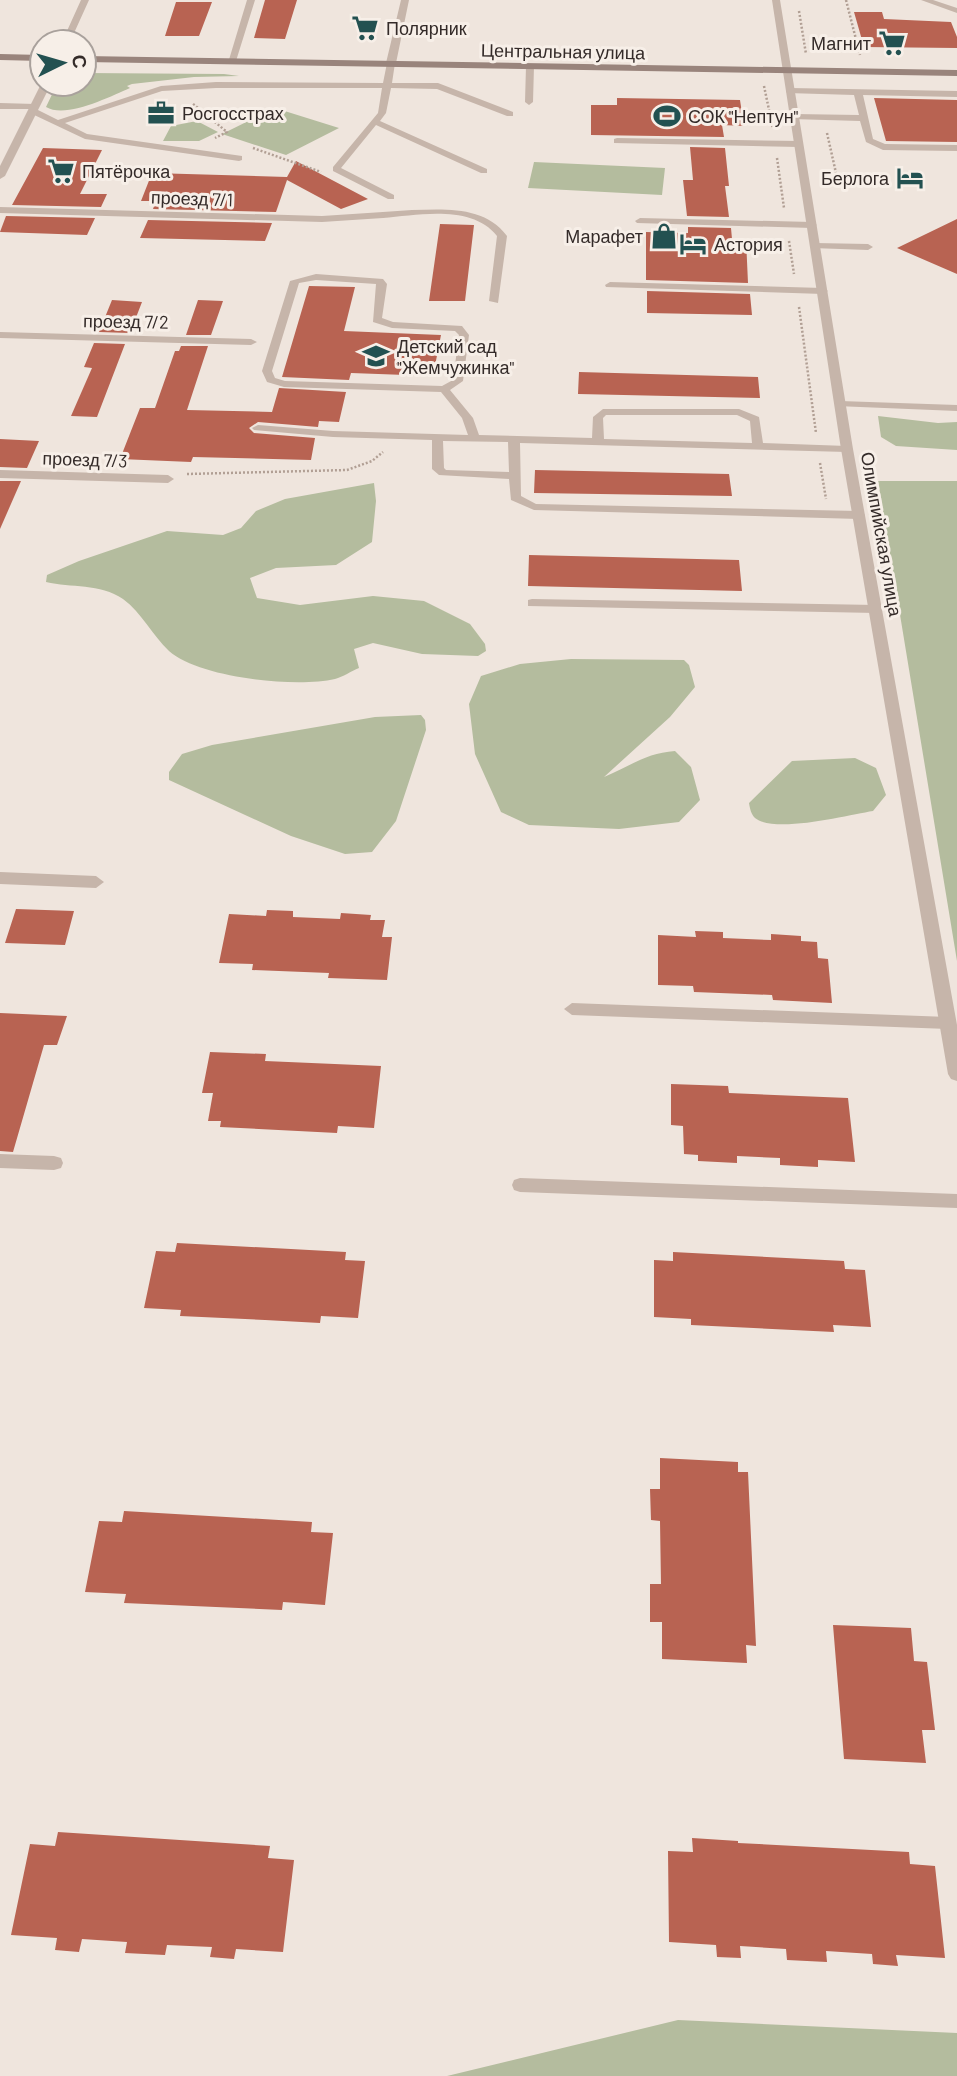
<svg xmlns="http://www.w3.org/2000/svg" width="957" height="2076" viewBox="0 0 957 2076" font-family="Barlow,sans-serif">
	<rect width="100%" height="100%" fill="#efe5dd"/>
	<path fill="#b4bc9e" d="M84 73 224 74 239 76 194 77 132 84 127 86 130 88C109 97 66 119 46 107L57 84H84Z
		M275 108 339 128 286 155 222 134Z
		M197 121 218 132 199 141H163L171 126Z
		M534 162 665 168 662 195 528 188Z
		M878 416 938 423 957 422V450L896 446 881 437Z
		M878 481H957V961Z
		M374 483 376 501 372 542 336 565 276 568 250 578 257 598 300 605 373 596 424 601 470 624 485 644 486 651 478 656 422 654 373 643 354 649 359 668C351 671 343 677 335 679 295 688 200 678 169 651 152 635 142 613 123 599 100 583 71 588 46 582L47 575 79 561 167 531 223 535 241 528 256 511 285 499Z
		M571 659 684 660 689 665 695 687 670 717 604 777C629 767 645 753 675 751L691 767 700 800 679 822 619 829 529 825 501 812 475 754 469 704 481 676 520 664Z
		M421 715 425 720 426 730 396 821 372 852 345 854 291 836 169 780V772L182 754 212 745 375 717Z
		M855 758 876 768 886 795 873 811C848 815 775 834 755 818 751 814 750 809 749 803L792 761Z
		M678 2020 957 2033V2076H447Z"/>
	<path fill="#b86352" d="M265 0H297L285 39 254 38Z
		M176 2H212L199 36H165Z
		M854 12H882L884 19 951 22 957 37V48L864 47Z
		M617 98 740 100 744 126 722 125 724 137 591 135V105H617Z
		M874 98 957 100V142L886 141Z
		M690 147 725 148 729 186H725L729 217 687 216 683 180H693Z
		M43 148 102 150 80 194H107L101 207 12 205Z
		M296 161 368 199 341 209 287 180 276 212 153 209 156 201H141L152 173 287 177Z
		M6 216 95 218 87 235 0 232Z
		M957 219V274L897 248 926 234Z
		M148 220 272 223 265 241 140 238Z
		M440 224 474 225 465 301H429Z
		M688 227 731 228 732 239H746L748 283 646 280V232L688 233Z
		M309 286 355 287 344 331 441 335 433 376 351 373 349 380 282 377Z
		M647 291 750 294 752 315 647 313Z
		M112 300 142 302 130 333 99 332Z
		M198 300 223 301 211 335H186Z
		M94 343 125 344 97 417 71 416 92 368 84 367Z
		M181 346H208L187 410 272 412 279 388 346 392 339 422 319 421 318 427 258 422 249 428 254 433 315 438 311 460 193 457 191 462 120 459 140 408H155L175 351H179Z
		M579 372 758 377 760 398 578 394Z
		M0 439 39 441 27 468 0 467Z
		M535 470 729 474 732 496 534 493Z
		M0 481H21L0 529Z
		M529 555 739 560 742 591 528 586Z
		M16 909 74 911 65 945 5 943Z
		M267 910 293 911V917L340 919 341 913 371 915 370 920H385L382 937H392L387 980 328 978 329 973 252 970 253 964 219 963 229 914 266 916Z
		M695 931 723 932V938L771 940V934L801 936V941L817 942 818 958 828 959 832 1003 773 1000 772 995 694 992 693 986 658 985V935L696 937Z
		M0 1013 67 1016 57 1045H44L13 1152 0 1151Z
		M210 1052 266 1054 265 1061 381 1066 374 1128 338 1126 337 1133 220 1127 221 1121H208L213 1093H202Z
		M671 1084 728 1086 729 1093 848 1098 855 1162 818 1160V1167L780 1165V1158L737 1156V1163L698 1161V1155L684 1154 683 1126 671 1125Z
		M177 1243 346 1252 345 1260 365 1261 358 1318 321 1316 320 1323 265 1320 180 1316 181 1310 144 1308 156 1251 175 1252Z
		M673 1252 844 1261 845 1269 865 1270 871 1327 833 1325 834 1332 691 1325V1319L654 1317V1260L673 1261Z
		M660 1458 738 1462V1472H748L756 1646 746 1645 747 1663 662 1659V1622H650V1584H661L660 1521 651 1520 650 1489H660Z
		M124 1511 312 1522 311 1532 333 1533 325 1605 283 1602 282 1610 124 1603 126 1594 85 1592 99 1521 122 1522Z
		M833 1625 911 1628 914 1661 927 1662 935 1730H922L926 1763 844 1759Z
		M58 1832 270 1846 268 1858 294 1860 283 1952 236 1949 234 1959 210 1957 212 1947 167 1945 165 1955 125 1953 127 1942 82 1939 79 1952 55 1950 57 1938 11 1935 30 1844 55 1846Z
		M692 1838 738 1841V1843L909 1852 910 1864 935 1866 945 1958 896 1955 898 1966 873 1964 872 1954 826 1951 827 1962 787 1960 786 1949 740 1946 741 1958 717 1957 716 1945 669 1942 668 1851 693 1852Z"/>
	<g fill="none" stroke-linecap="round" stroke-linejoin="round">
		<path stroke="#b19f94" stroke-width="2.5" stroke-dasharray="2 2" stroke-linecap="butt" d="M846 0 860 55
			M799 11 806 54
			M764 86 773 129
			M193 104 227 132 215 138
			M827 133 836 173
			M253 148 321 172
			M777 158 784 208
			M789 241 794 274
			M799 307 816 433
			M820 463 826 499
			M187 474 347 470 372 461 383 452"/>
		<path fill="#c6b5aa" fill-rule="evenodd" d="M921 0H933L957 8V13Z
			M391 61 395 63 392 83H438L513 112V116H507L437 89 391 88 386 113 380 121 487 169V173H481L376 125 341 168 394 195V199H388L333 171V167L378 113 382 88H216L162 91 65 123 87 134 242 156V160L239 161 85 139 30 113V109H0V103L35 104 39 107 36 109 58 120 161 86 216 82 383 83 387 63Z
			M530 64 534 66 533 102 529 105 525 102 526 66Z
			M790 88 957 91V97L863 95 873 139 885 144 957 145V151L883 150 866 142 860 121 791 119V115L794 114 859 115 854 95 787 93 786 91Z
			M617 138 799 141 803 144 799 147 614 143V139Z
			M412 210C446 209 485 206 507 236L498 303 489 301 497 236C472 204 418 215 383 218L378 215 383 212Z
			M640 218 812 222 817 225 812 228 637 223 635 221Z
			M815 243 868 244 873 247 868 250 812 248V244Z
			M316 274 383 279 387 284 382 318 393 322 462 326 469 335 463 381 450 390 473 418 479 435 592 438 593 417 603 409H739L759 417 763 443 847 446 853 449 847 452 520 443 521 496 536 504 859 511 865 515 859 519 534 510 511 500 509 479 439 475 432 469V440L333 437 254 430 252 428 258 425 333 431 468 435 462 418 441 392 284 387 267 382 262 371 290 281ZM316 280 376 284 373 322 392 328 455 331 459 335 453 380 442 386 285 381 275 378 272 371 299 283ZM606 415H737L750 421 752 443 604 439 603 418ZM443 441 508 442 509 472 446 470 444 468Z
			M610 282 823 288 828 291 823 294 606 287 605 285Z
			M840 401 957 405V411L836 406 835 404Z
			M532 599 876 605 882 609 876 613 528 606V600Z
			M572 1003 948 1017 956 1023 948 1029 572 1015 564 1009Z
			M520 1178 957 1194V1208L520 1192 514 1190 512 1185 514 1180Z"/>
		<path fill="#c6b5aa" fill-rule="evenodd" d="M81 0H89L70 42H62Z
			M247 0H255L236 61 228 63Z
			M401 0H409L396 63 391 66 386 63Z
			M772 0H780L853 449 957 1025V1081L951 1079 948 1074 841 449Z
			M41 84H51L5 176 0 179V166Z
			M0 207 322 216 383 212 388 215 383 218 322 222 0 213Z
			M0 332 251 339 257 342 251 345 0 338Z
			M0 470 168 475 174 479 168 483 0 478Z
			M0 872 96 876 104 882 96 888 0 884Z
			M0 1154 54 1156 61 1158 63 1163 61 1168 54 1170 0 1168Z"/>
		<path fill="#99847c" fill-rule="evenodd" d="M0 54 42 55V61L0 60Z
			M84 56 957 70V76L84 62Z"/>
	</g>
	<defs>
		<g id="supermarket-bare" transform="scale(2.1)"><path d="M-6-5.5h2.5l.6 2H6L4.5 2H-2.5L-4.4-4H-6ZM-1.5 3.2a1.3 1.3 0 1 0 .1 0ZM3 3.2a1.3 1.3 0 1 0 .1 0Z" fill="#235151" stroke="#f7efe8" stroke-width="2.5" paint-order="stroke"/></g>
		<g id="office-bare" transform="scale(2.1)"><path d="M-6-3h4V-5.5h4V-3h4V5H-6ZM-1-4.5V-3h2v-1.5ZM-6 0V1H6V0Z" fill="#235151" stroke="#f7efe8" stroke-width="2.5" paint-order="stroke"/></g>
		<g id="stadium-bare" transform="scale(2.1)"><path d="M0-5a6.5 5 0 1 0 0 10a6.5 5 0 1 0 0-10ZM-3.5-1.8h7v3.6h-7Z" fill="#235151" stroke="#f7efe8" stroke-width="2.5" paint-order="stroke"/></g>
		<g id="hotel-bare" transform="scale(2.1)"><path d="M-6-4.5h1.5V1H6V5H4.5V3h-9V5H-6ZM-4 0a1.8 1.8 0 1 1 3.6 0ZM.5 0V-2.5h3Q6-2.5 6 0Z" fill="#235151" stroke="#f7efe8" stroke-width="2.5" paint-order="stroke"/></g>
		<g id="shop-bare" transform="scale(2.1)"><path d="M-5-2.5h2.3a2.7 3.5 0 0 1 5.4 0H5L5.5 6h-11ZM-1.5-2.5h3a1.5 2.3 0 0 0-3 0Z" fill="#235151" stroke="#f7efe8" stroke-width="2.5" paint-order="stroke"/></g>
		<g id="school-bare" transform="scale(2.1)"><path d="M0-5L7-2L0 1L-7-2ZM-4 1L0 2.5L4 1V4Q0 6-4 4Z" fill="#235151" stroke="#f7efe8" stroke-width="2.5" paint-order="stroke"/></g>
	</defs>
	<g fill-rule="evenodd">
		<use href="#supermarket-bare" x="365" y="28"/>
		<use href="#supermarket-bare" x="892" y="43"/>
		<use href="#office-bare" x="161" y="113"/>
		<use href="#stadium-bare" x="667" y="116"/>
		<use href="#supermarket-bare" x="61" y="171"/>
		<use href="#hotel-bare" x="910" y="178"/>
		<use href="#shop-bare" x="664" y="236"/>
		<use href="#hotel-bare" x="693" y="244"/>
		<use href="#school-bare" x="376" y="356"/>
	</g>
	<g text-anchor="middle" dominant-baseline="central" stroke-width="6" stroke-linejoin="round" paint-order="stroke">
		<g font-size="18" fill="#342b29" stroke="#f7efe8" text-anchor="start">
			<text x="386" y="28">Полярник</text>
			<text x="871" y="43" text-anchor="end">Магнит</text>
			<text x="182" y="113">Росгосстрах</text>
			<text x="688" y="116">СОК "Нептун"</text>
			<text x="82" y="171">Пятёрочка</text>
			<text x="889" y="178" text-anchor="end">Берлога</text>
			<text x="643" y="236" text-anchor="end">Марафет</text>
			<text x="714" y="244">Астория</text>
			<text x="397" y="346">Детский сад<tspan x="397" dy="21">"Жемчужинка"</tspan></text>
		</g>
		<g font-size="18" fill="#342b29" stroke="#f7efe8">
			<text transform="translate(563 51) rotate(1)">Центральная улица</text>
			<text transform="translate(192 198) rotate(2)">проезд 7/1</text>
			<text transform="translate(126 321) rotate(1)">проезд 7/2</text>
			<text transform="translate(85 459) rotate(2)">проезд 7/3</text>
			<text transform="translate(882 534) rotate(80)">Олимпийская улица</text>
		</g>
	</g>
	<g transform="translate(63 63) rotate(85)"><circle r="33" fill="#f7efe8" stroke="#a9a19c" stroke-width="2"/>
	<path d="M0-5L12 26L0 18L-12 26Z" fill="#235151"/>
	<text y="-10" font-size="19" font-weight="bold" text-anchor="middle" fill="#342b29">С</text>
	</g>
</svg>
